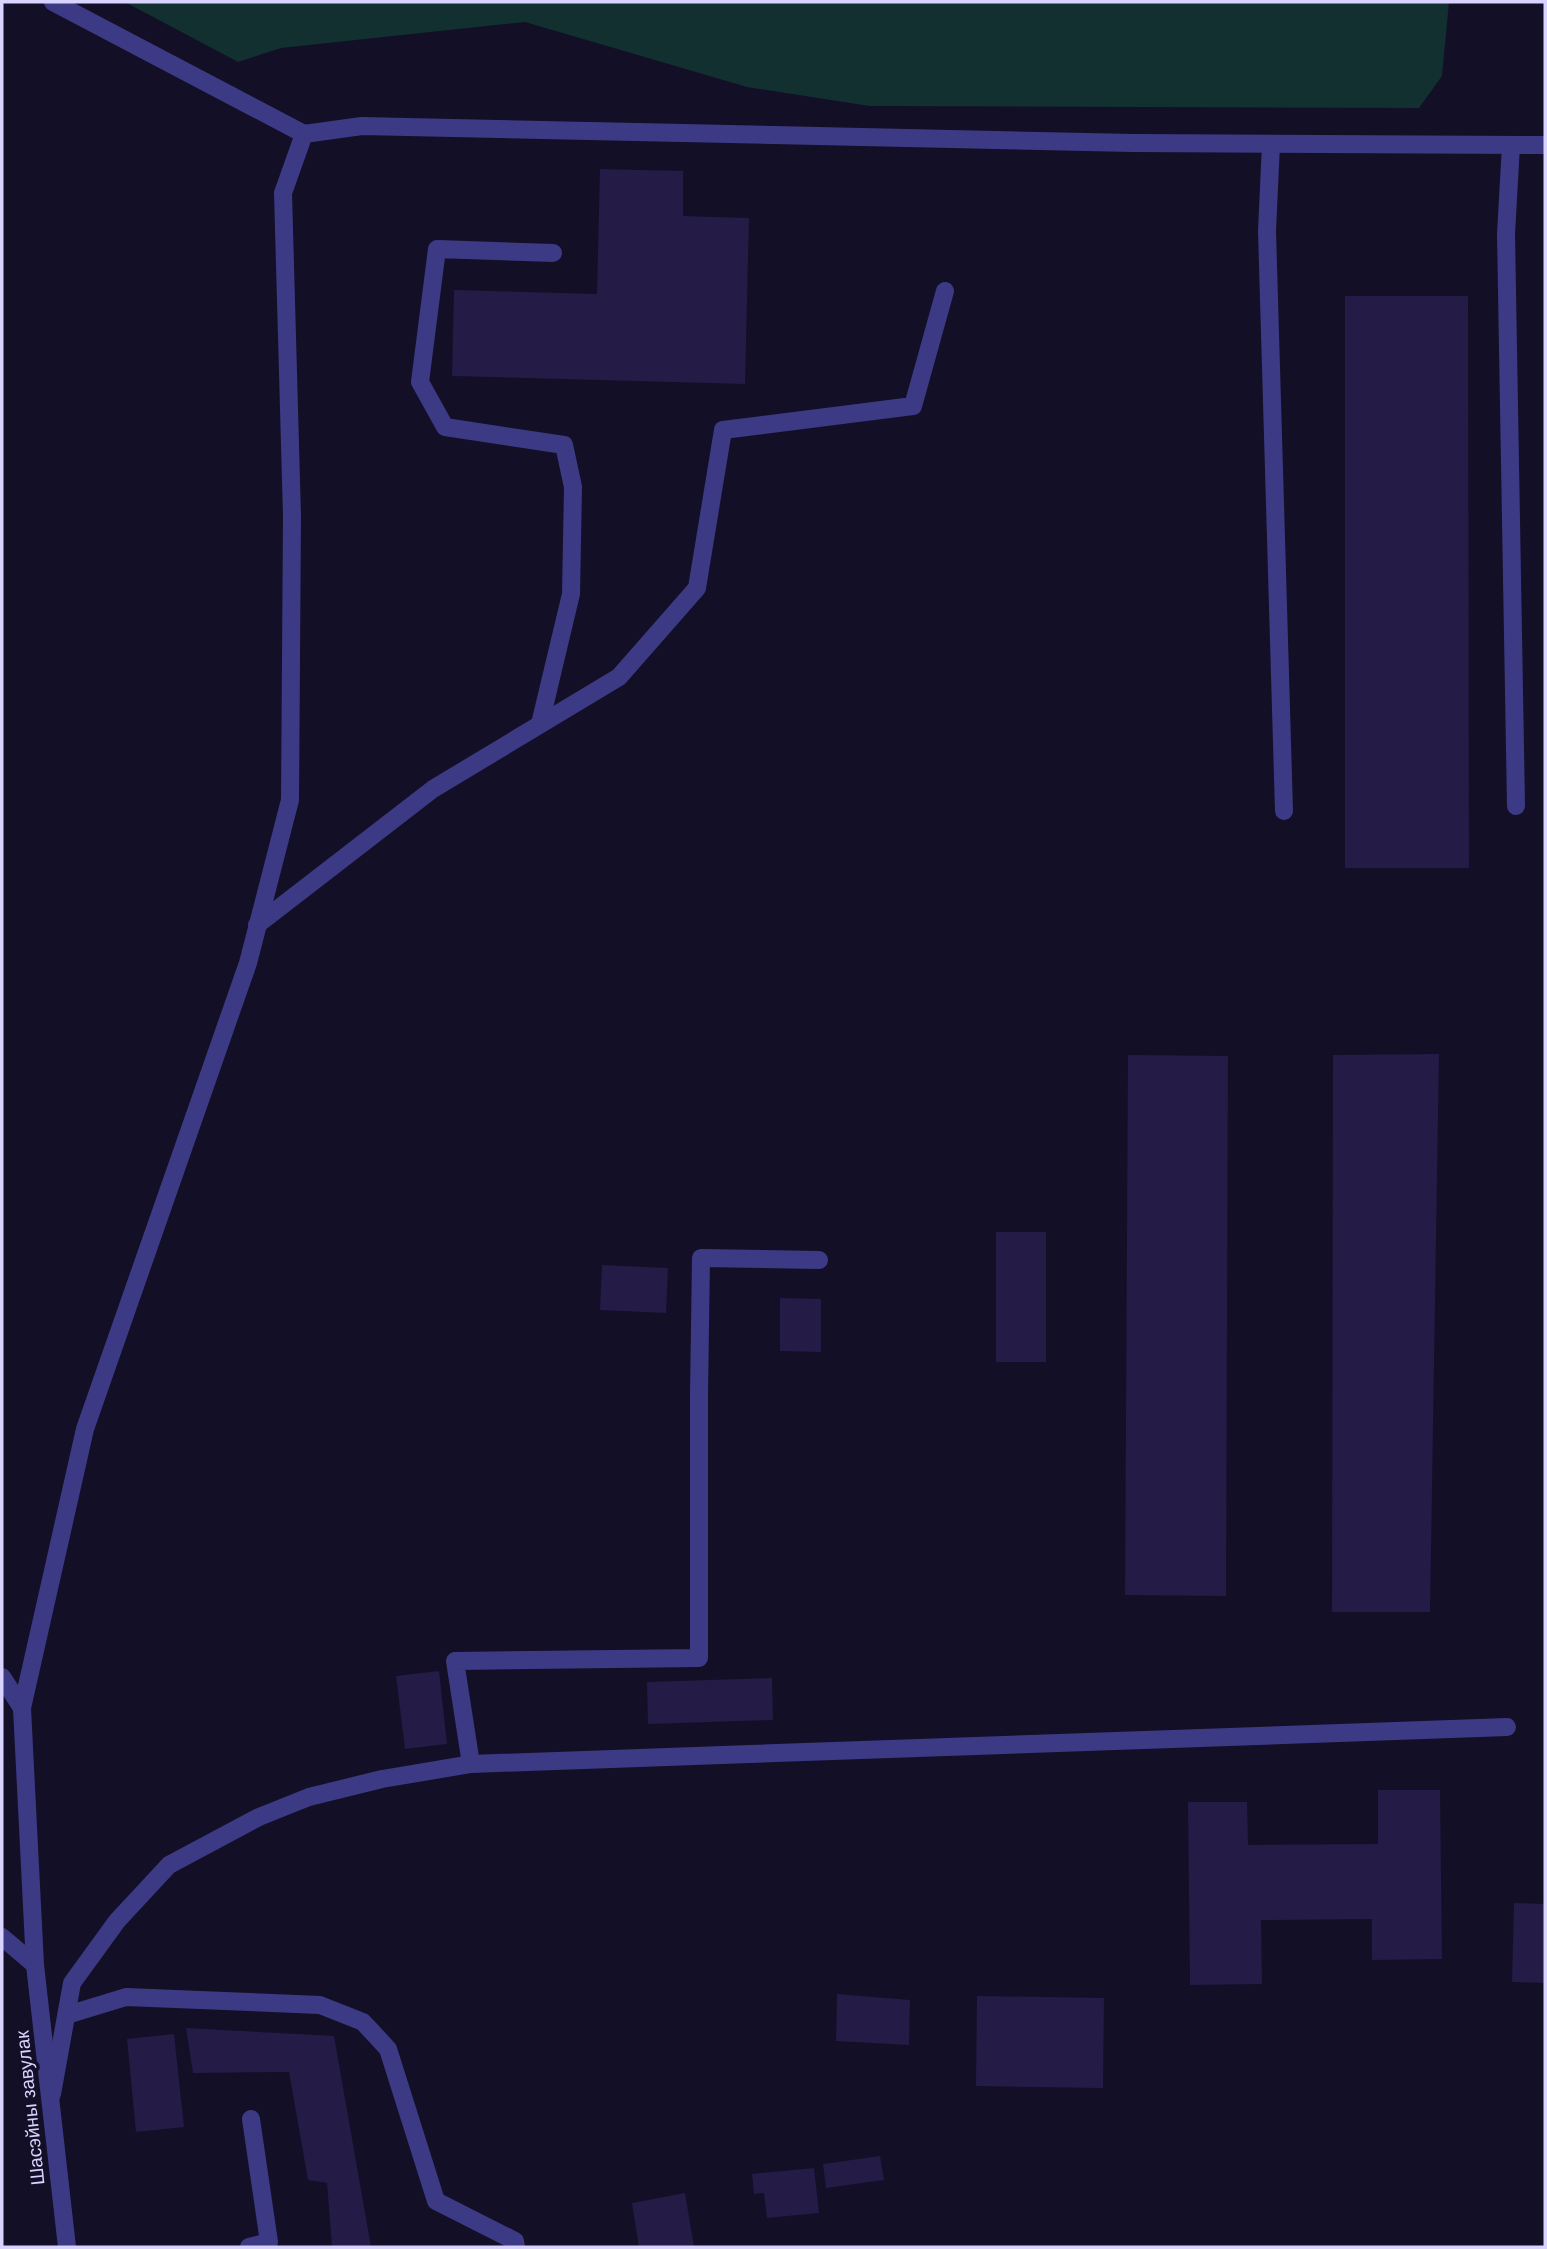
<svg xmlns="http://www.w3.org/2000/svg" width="1547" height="2249" viewBox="0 0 1547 2249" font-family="Helvetica,sans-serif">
	<rect width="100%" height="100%" fill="#130f26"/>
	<path fill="#12302f" d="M125 2H1449L1442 76 1419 108 869 106 747 87 525 22 281 48 238 62Z"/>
	<path fill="#241b47" d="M600 169 683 171V216L749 218 745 384 452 376 454 290 597 294Z
		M1345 296H1468L1469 868H1345Z
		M1439 1054 1430 1612H1332L1333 1055Z
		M1128 1055 1228 1056 1226 1596 1125 1595Z
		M996 1232H1046V1362H996Z
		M602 1265 668 1268 666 1313 600 1310Z
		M780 1298 821 1299V1352L780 1351Z
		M439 1671 447 1744 405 1749 396 1676Z
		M772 1678 773 1720 648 1724 647 1682Z
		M1378 1790H1440L1442 1959 1372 1960V1919L1261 1920 1262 1984 1190 1985 1188 1802H1247L1248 1845 1378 1844Z
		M1514 1903 1545 1904V1983L1512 1982Z
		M837 1994 910 2000 909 2045 836 2041Z
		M977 1996 1104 1998 1103 2088 976 2086Z
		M186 2028 334 2036 371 2247H332L327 2183 308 2180 289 2072 193 2073Z
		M174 2034 184 2127 136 2132 127 2039Z
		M880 2156 884 2180 826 2188 823 2164Z
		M814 2168 819 2213 767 2218 764 2193 754 2194 752 2174Z
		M685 2193 694 2247H639L632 2203Z"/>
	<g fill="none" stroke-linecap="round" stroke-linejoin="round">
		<path stroke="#3d3a85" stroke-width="18" d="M53 2 304 134
			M1271 144 1267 231 1284 811
			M1511 145 1506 234 1516 806
			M540 724 571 594 573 487 564 445 445 427 420 382 437 249 553 253
			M257 925 433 789 619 677 697 588 723 430 913 406 945 291
			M2 1677 22 1708
			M471 1764 455 1661 699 1658V1395L701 1258 819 1260
			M67 2015 126 1997 320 2005 363 2022 388 2049 436 2201 515 2241 516 2247
			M52 2094 72 1983 117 1921 169 1865 259 1817 309 1797 382 1779 471 1764 1507 1727
			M249 2247 269 2242 251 2119"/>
		<path stroke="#3d3a85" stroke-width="18" d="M2 1937 35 1965
			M67 2247 35 1965 22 1708 85 1429 248 963 290 800 292 516 283 193 304 134 362 126 1133 143 1545 145"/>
	</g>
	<g text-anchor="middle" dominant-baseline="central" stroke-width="7" stroke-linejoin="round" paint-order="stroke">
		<g font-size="19" fill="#d9d4ff" stroke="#130f26">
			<text transform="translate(30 2108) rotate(-96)">Шасэйны завулак</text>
		</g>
	</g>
	<rect width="1547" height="2249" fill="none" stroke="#d9d4ff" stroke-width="7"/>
</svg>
